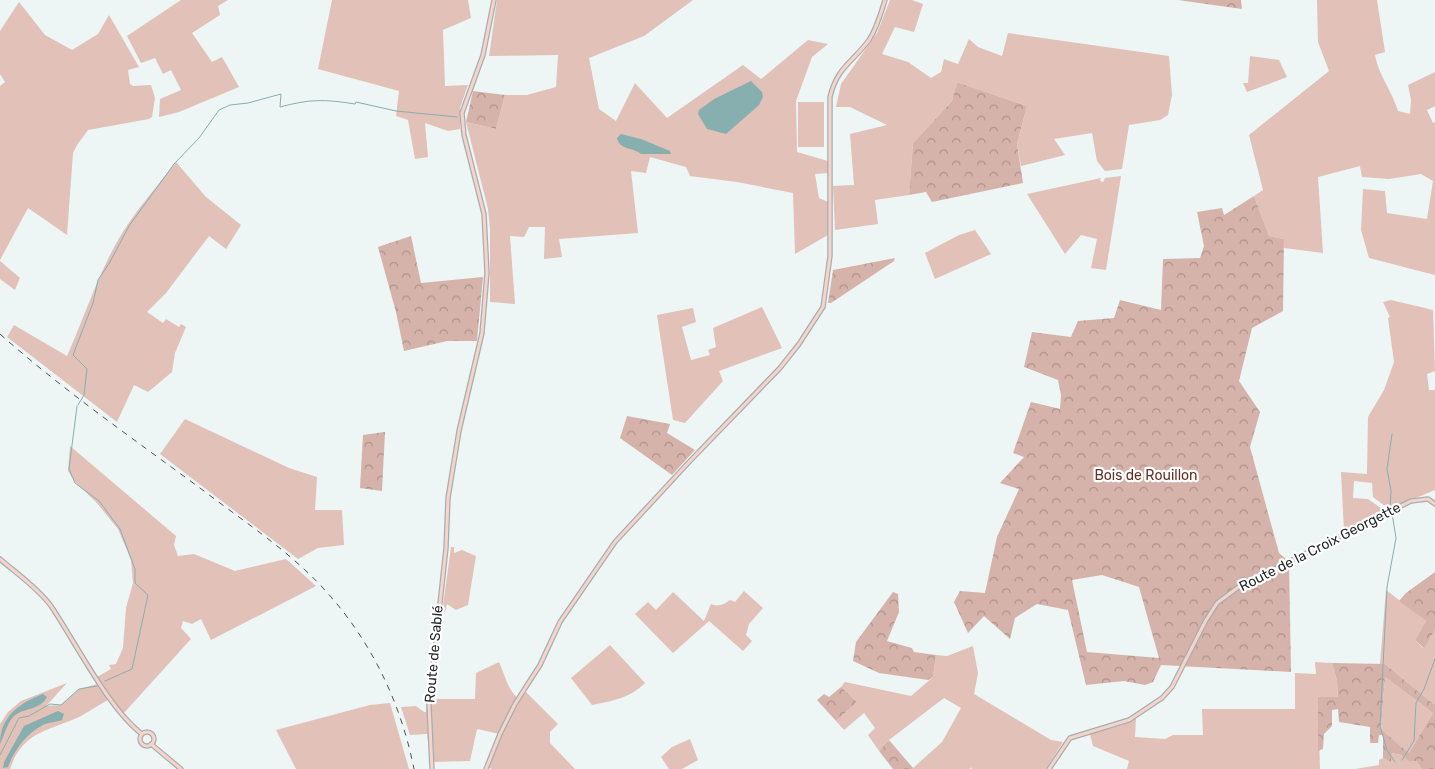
<svg xmlns="http://www.w3.org/2000/svg" width="1435" height="769" viewBox="0 0 1435 769" font-family="Rubik,sans-serif">
	<defs>
		<pattern id="forest-crowns" width="20" height="18" patternUnits="userSpaceOnUse" patternTransform="scale(1.25)"><rect width="20" height="18" fill="#d5b3aa"/><path d="M2 6a3 3 0 1 1 6 0M12 15a3 3 0 1 1 6 0" fill="none" stroke="#ad928b"/></pattern>
	</defs>
	<rect width="100%" height="100%" fill="#edf5f5"/>
	<path fill="#e1c1b8" d="M181 0H228L218 6 220 15 192 33 212 62 222 57 239 87 179 112 159 117 160 99 181 90 171 70 163 74 155 58 141 63 127 36Z
		M332 0H468L471 18 443 30 445 86 468 85 460 108V129L448 131 425 123 428 157 415 159 408 120 396 116 399 91 318 69Z
		M497 0H693L644 36 589 58 599 109 616 121 635 83 667 118 743 65 761 79 808 40 828 44 812 57 796 101 797 152 828 161V173L815 174 819 198 828 202V235L795 254 793 193 737 182 690 176 686 167 650 157 646 173 631 171 638 233 559 239 562 257 544 259 545 227H529L524 237 510 236 515 304 490 302V229L488 209 466 122 496 129 505 95H527L556 87 558 55 489 56Z
		M890 0H912L923 4 914 32 895 27 882 54 908 62 931 78 941 72 944 59 958 64 969 39 978 47 1002 56 1008 33 1169 56 1172 95 1168 115 1160 120 1129 125 1122 169 1105 171 1097 161 1092 133 1054 139 1065 155 1021 166 1017 144 1027 106 957 82 952 101 913 143 909 195 875 200 878 224 835 230 833 186 854 185 850 134 887 125 850 107H836L841 84 877 33Z
		M1317 0H1377L1385 52 1375 55C1378 74 1392 91 1398 111L1410 114 1411 100 1408 85 1435 72V106L1427 110 1433 123 1435 122V275L1369 258 1361 230 1363 189 1385 191 1387 213 1427 219 1433 181 1421 174 1389 179 1362 177 1360 166 1318 177 1323 253 1284 248V239L1269 236 1254 196 1263 190 1249 135 1329 71 1318 42Z
		M19 2 45 35 72 50 98 34 109 15 139 67 128 70 130 84 133 86 151 85 155 98 152 117 149 119 88 130 77 145 73 153 67 235 28 208 0 260V86L5 82 0 74V31Z
		M1250 56 1279 60 1287 77 1247 92 1243 83H1248Z
		M798 102H824V147H798Z
		M176 162 206 197 241 225 226 249 209 236 166 293 147 312 163 323 166 319 179 327 181 324 186 327 175 353 172 372 148 392 134 385 117 422 7 337 14 325 67 356C84 318 97 277 118 240 134 212 157 187 176 162Z
		M1121 176 1106 270 1091 268 1097 239 1081 235 1065 254 1027 194 1101 178 1100 181 1103 182 1105 178Z
		M975 230 991 254 935 279 925 253 959 235Z
		M0 261 20 278 15 290 0 279Z
		M1391 300 1433 310 1435 371 1427 374 1429 390H1435V490L1389 509 1373 497 1372 483 1354 481 1353 498 1368 499 1385 511 1344 531 1341 472 1367 474 1368 417 1384 390 1394 362 1388 318 1390 317 1383 302Z
		M762 307 782 348 719 371 723 381 685 423 673 420 657 315 693 308 696 322 682 327 691 360 710 355 708 350 716 347 713 328Z
		M185 419 289 468 317 477 315 510H342L344 545 318 548 298 559 160 454Z
		M70 446 176 536 174 545 178 556 194 554 235 571 286 559 316 586 211 640 201 619 192 624 183 621 181 628 191 639 123 714 111 698C101 704 91 710 81 716 50 731 23 730 10 769H0V724L8 712 21 701 67 683 46 706 61 705 79 689 101 683 97 677 111 669 109 665 116 664 123 648 126 608 133 583 131 560 118 529 96 502 75 482 68 471Z
		M451 547H454V553L462 550 476 556 468 605 456 610 447 604 445 612 442 613Z
		M1386 590 1426 621 1415 640 1423 648 1435 630V705L1385 664H1380Z
		M744 591 763 608 749 624 746 635 752 641 743 651 709 621 673 653 635 614 648 602 656 610 673 592 704 621 711 604C718 607 724 605 730 600L735 602Z
		M610 645 645 683C630 698 612 701 592 705L571 678Z
		M973 646 978 673 974 694 1051 740 1063 742 1046 769H972L971 767 970 769H912L942 742 961 708 944 698 889 740 879 751 868 735 875 728 864 713 844 730 836 721 857 702 841 687 845 682 911 696 933 677 936 655 947 656Z
		M499 662C506 677 507 690 520 700L526 692 558 724 550 732V743L575 769H492L486 766 500 734 477 729 470 761 431 762 427 734 410 735 401 707 416 706 424 712H426L427 699H475L476 673Z
		M1315 662 1332 663 1337 681 1338 697 1318 698 1320 769H1127L1129 761 1093 746 1090 734 1123 725 1136 718 1135 737 1165 739 1173 735H1203L1202 709H1295V673L1316 674Z
		M1385 677 1433 713 1409 753 1381 729Z
		M390 703 409 769H296L276 730 370 705Z
		M690 739 698 760 682 769H669L661 757 672 747Z
		M1392 753 1401 755 1409 762 1416 761 1422 769H1355L1379 765V760L1383 758 1391 761Z"/>
	<path fill="url(#forest-crowns)" fill-rule="evenodd" d="M1178 0H1241L1242 9Z
		M957 82 1027 106 1017 144 1023 183 932 202 926 192 909 195 913 143 952 101Z
		M473 91 505 95 496 129 466 122Z
		M1254 196 1269 236 1284 239 1283 311 1252 328 1239 381 1260 412 1250 447 1279 553 1289 562 1291 672 1161 665 1153 682 1145 685 1124 681 1086 685 1068 610 1037 604 1015 618 1010 639 984 616 968 633 954 602 960 591 985 593 997 537 1019 489 1000 483 1024 457 1013 453 1031 402 1060 409 1061 395 1058 380 1024 367 1032 332 1071 337 1078 321 1114 318 1120 300 1161 310 1163 259 1200 258 1204 246 1197 212 1222 208 1224 215ZM1102 575 1139 587 1159 658 1087 652 1072 580Z
		M411 236 421 283 483 277 477 341H447L404 351 396 312 378 247Z
		M895 258 894 261 831 303H828L833 270Z
		M627 416 670 424 667 433 695 450 672 475 620 438Z
		M385 432 382 491 360 488 363 435Z
		M1435 572V630L1424 648 1415 640 1426 621 1399 601 1406 593Z
		M893 592 898 594 899 612 887 641 912 648 914 652 936 655 933 677 928 680 879 673 853 661 856 642Z
		M1332 663 1385 664 1435 705V769H1422L1416 761 1409 762 1401 755 1392 753 1391 762 1383 758V735H1379L1378 743H1370V727L1339 722 1338 709 1332 710V726L1324 734 1323 749 1318 751V697H1338L1337 681ZM1385 677 1433 713 1409 753 1381 729Z
		M841 687 857 702 836 721 817 700 824 694 829 697Z
		M889 740 913 768 912 769H893L879 751Z"/>
	<path fill="#88afaf" d="M751 81 762 92 763 97 759 105 726 134 707 129 698 114 699 110 714 99Z
		M621 134 641 139 670 151 671 154H641C633 147 619 150 617 138Z
		M43 694 47 697C39 711 25 707 14 716 7 723 4 736 0 744 0 717 19 703 43 694Z
		M58 711 64 714 62 720C56 722 49 722 43 725 27 733 14 750 8 767L3 768 4 762 24 726Z"/>
	<g fill="none" stroke-linecap="round" stroke-linejoin="round">
		<path stroke="#88afaf" stroke-width="1" d="M78 405 84 395 87 369 73 355 93 303 98 280 110 262 129 226 174 164 199 138 219 110 230 105 248 103 281 94 280 107C310 99 324 99 355 104L356 102 396 111 457 117
			M77 406 69 469 75 483 99 501 120 529 135 569V583L148 595 132 669 105 681
			M1390 509 1391 491 1387 469 1392 434
			M1392 513 1396 538 1387 587 1380 726 1387 750 1395 762
			M0 755 19 718 29 716 50 704 61 705 79 689 97 686
			M1402 760 1414 741 1416 703 1424 689 1435 659"/>
		<g stroke="#a7aeae" stroke-width="5.5">
			<path id="secondary" d="M0 559C16 573 38 588 51 606 76 643 108 708 142 734
				M140 739a7 7 0 1 1 14 0a7 7 0 1 1-14 0Z
				M151 744 181 769
				M432 769 429 705 446 548 448 498 459 431 482 333 487 273 484 214 464 135 462 113 483 55 494 0
				M486 769 500 734 515 704 540 665 560 622 615 542 690 461 780 368 799 344 823 307 830 256V97C837 67 853 62 869 40 877 28 881 13 885 0
				M1049 769 1070 738 1129 720 1162 698 1172 687 1205 622 1217 603 1240 586 1411 501 1428 499 1435 504"/>
		</g>
		<use href="#secondary" stroke="#f6d4cb" stroke-width="3"/>
		<path stroke="#4d5151" stroke-width="1" stroke-dasharray="6 6" stroke-linecap="butt" d="M0 334C64 391 135 440 204 491 238 517 274 541 305 570 362 623 399 693 414 769"/>
	</g>
	<g text-anchor="middle" dominant-baseline="central" stroke-width="4.5" stroke-linejoin="round" paint-order="stroke">
		<g font-size="14" fill="#613225" stroke="#fff">
			<text x="1146" y="475">Bois de Rouillon</text>
		</g>
		<g font-size="14" fill="#272a2a" stroke="#fff">
			<text transform="translate(1320 547) rotate(-27)">Route de la Croix Georgette</text>
			<text transform="translate(434 654) rotate(-85)">Route de Sablé</text>
		</g>
	</g>
</svg>
